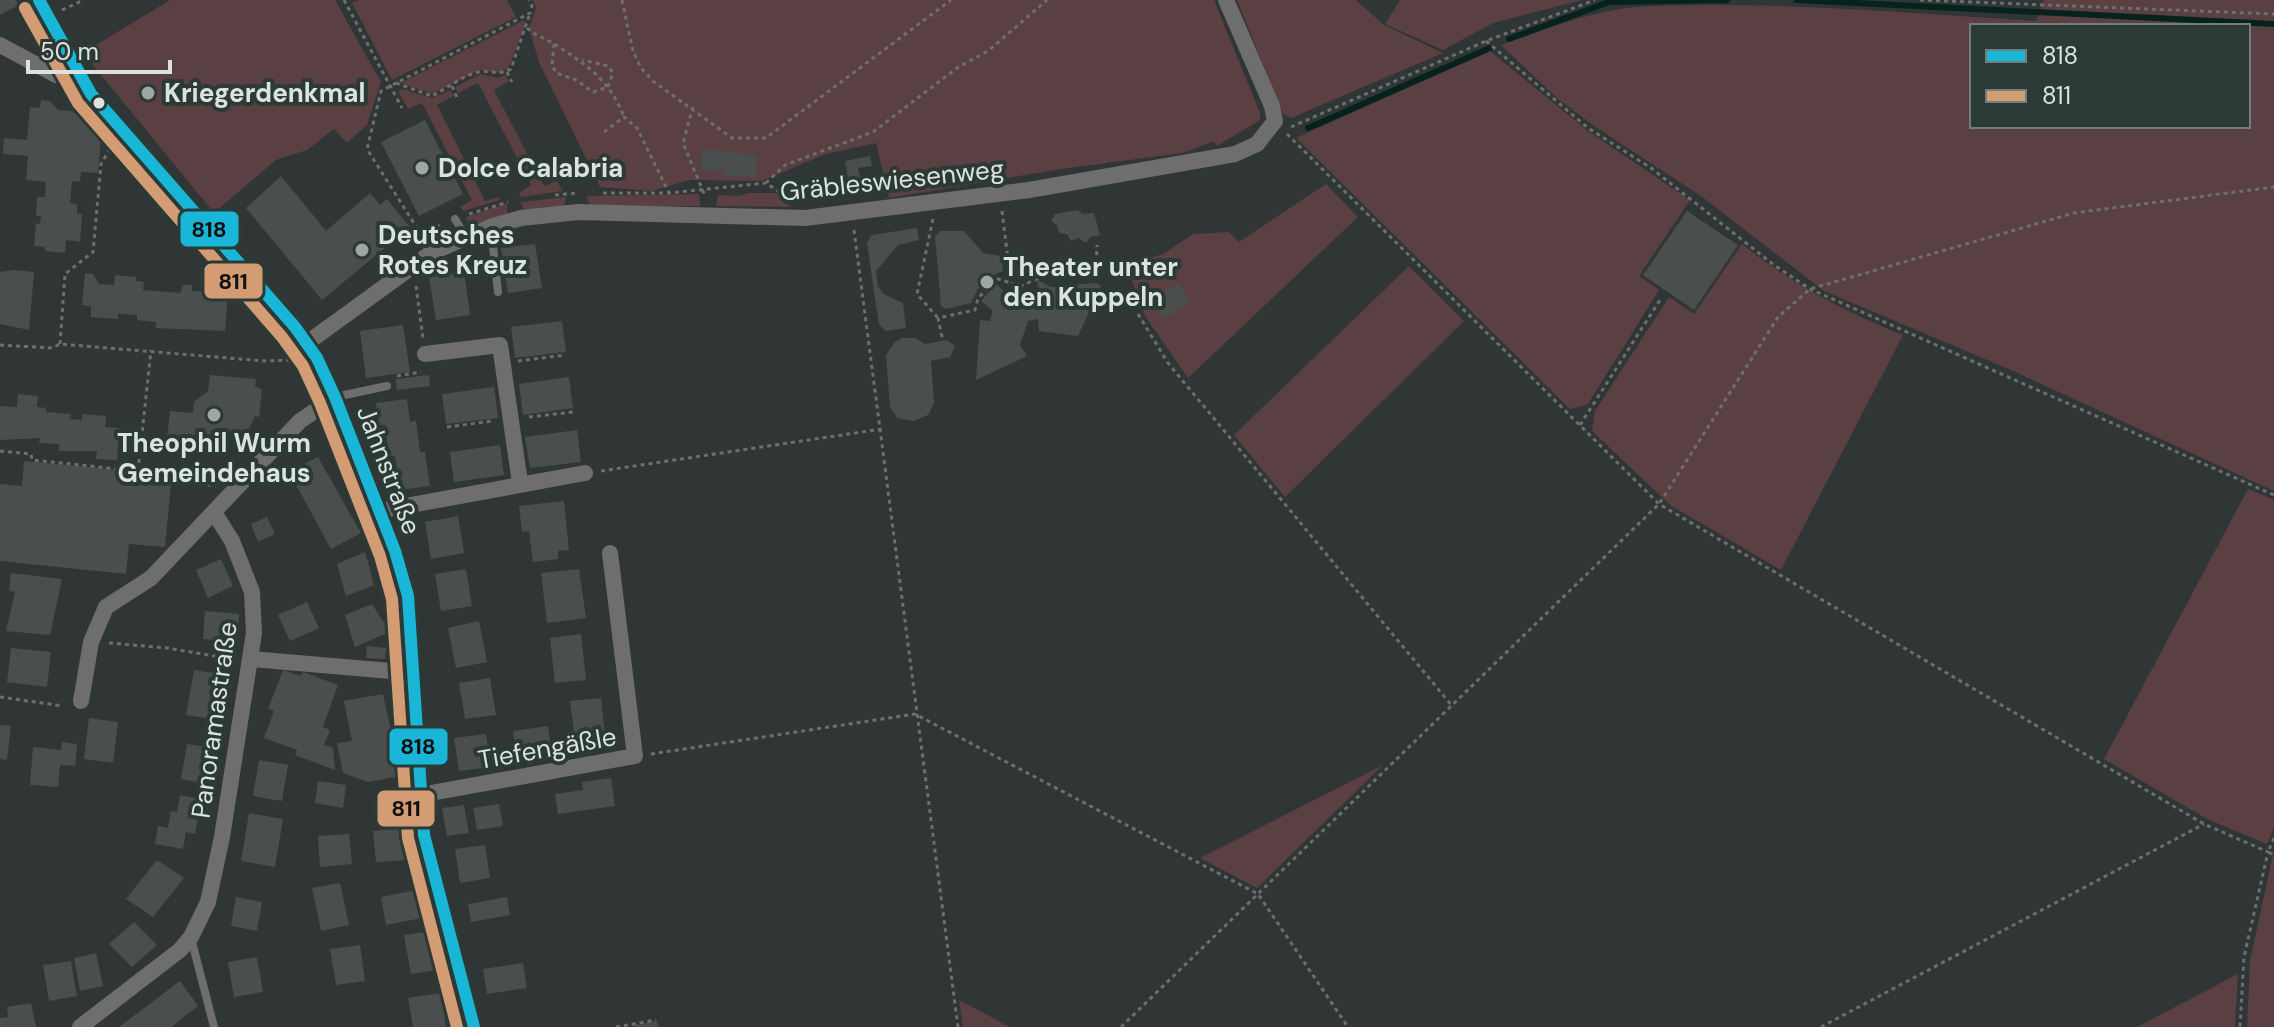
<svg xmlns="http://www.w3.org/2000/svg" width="2274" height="1027" viewBox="0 0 2274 1027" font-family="'DM Sans',sans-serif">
	<rect width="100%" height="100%" fill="#303635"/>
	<path fill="#5a3f43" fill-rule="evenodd" d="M170 0H335L381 82 367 125 347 143 334 129 307 150 276 160 214 213 83 53Z
		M359 0H507L516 17 392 80 352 3Z
		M533 0H1214L1260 113V120L1217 146 1214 141 1183 153 1061 169 889 198 876 143 826 154 762 181 689 180 652 191 600 187 539 62 529 28 536 8Z
		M1237 0H1356L1384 25 1443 53 1291 118 1283 114Z
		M1400 0H1582L1493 23 1443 50 1385 24Z
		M2044 0H2274V491L2011 370 1824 291 1701 196 1597 128 1558 99 1501 45C1544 29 1589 12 1635 7 1768 0 1904 13 2036 21ZM1972 26H2248V126H1972Z
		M524 20 526 24 508 69 498 73 480 70 432 94 401 83Z
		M1490 51 1588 131 1690 200 1639 276 1659 290 1588 404 1570 409 1296 138Z
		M481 74 498 78 505 75 509 81 494 90 544 186 557 181 563 191 521 197 519 193 531 185 478 83 458 93 455 87Z
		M402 89 432 98 451 90 454 96 437 105 485 201 499 197 500 200 463 211 460 207 472 200 422 103 408 109 398 91Z
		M1326 184 1358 217 1188 378 1145 316 1126 265 1163 254 1193 234 1229 232 1239 242Z
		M748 193H777L791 207 716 206 718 195 740 196Z
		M699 194 700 206H591L586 196Z
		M566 197 564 206 526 212 520 202Z
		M507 203V214L468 226 466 217Z
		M1742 244C1792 284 1844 311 1903 335L1781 570 1670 505 1592 431 1595 411 1669 297 1694 314Z
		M1409 266 1464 321 1285 497 1234 435Z
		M2248 489 2274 500V827L2267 844 2207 819 2104 759Z
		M1383 765 1257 888 1200 858Z
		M2274 850V1027H2247L2250 961Z
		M2238 974 2235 1027H2137Z
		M959 1000 1010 1027H963Z"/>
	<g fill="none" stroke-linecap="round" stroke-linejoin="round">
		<path stroke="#06221c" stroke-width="6" d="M1797 0 2274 24
			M1509 39 1609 2 1727 0
			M1308 128 1490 48"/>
	</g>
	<path fill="#4a4f4e" d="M0 0H16L19 5 0 15Z
		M41 100 50 101 58 110 81 112 101 138 98 173 81 172 80 182 72 181 70 203 77 204V213L82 214 80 242 66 240 65 253 45 251V247L34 246 36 223 40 224 41 216H36L37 197H45L46 182 26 180 28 156 3 154 4 138 27 140 30 107 40 108Z
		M425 120 463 194 419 216 381 142Z
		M701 149 756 155V177L723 176V171L701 170Z
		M870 156 872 166 858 168 863 192 851 194 845 161Z
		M281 176 326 231 370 193 380 205 387 199 410 227 322 300 246 208Z
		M1077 210 1083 214 1094 213 1100 235 1090 237 1086 243 1078 238 1071 241 1067 234 1059 233 1057 225 1051 221 1055 214Z
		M1687 211 1738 245 1694 310 1643 275Z
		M917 228 919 240 898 245 876 271 878 286 884 294 903 303 906 328 886 331 879 325 867 243 872 235Z
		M964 231 983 253 1001 256 1003 271 983 279 971 303 946 309 941 306 935 236 940 231Z
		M535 244 542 288 508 293 501 248Z
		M15 270 34 272 29 330 0 324V272Z
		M464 272 470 315 436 320 429 277Z
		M85 273 93 274 99 284 114 285 115 275 136 277V281L144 282 143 290 180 293 183 285H192V291L228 294 225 331 156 328V322L137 320V315L118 314V319L91 317V306L82 305Z
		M1037 280 1051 287 1096 283 1101 286 1078 336 1039 331 1038 319 1028 321 1020 345 1027 356 976 380 980 320 990 321 993 311 981 301 996 284 1008 295 1040 299Z
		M1178 283 1190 302 1163 319 1151 301Z
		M562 321 566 352 515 358 511 327Z
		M403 325 410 372 366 378 360 331Z
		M902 338H915L925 344 947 340 955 346 950 357 931 361 934 403 928 415 913 421 897 418 890 407 886 355 895 342Z
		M210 375 256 379 255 386 262 390 259 417 255 416 246 435 226 433 224 456 194 452V448H185L186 440 167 439 170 411 193 413 194 402 208 391Z
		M429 375 430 386 397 390 396 379Z
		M569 377 573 408 523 415 519 384Z
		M494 387 498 418 446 424 442 394Z
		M18 394 38 396 37 407 46 408V412L71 414 70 419 82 420V414L106 416 105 427 119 428 117 460 96 459 97 451H59V444L39 443 40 438 0 440V406L17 407Z
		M407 399 410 422 416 421 420 452H425L430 486 400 490 395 456H389L385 425H379L376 403Z
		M577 430 581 462 530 468 525 437Z
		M500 445 504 475 454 482 450 452Z
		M318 457 361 533 331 549 289 472Z
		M24 461 119 470 118 478 171 484 165 547 129 544 126 574 0 561V484L22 486Z
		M564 501 569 550 558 551V559L533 562 529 531 522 532 519 506Z
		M458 516 464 553 431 559 425 522Z
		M267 517 275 534 258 542 251 524Z
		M365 552 374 585 346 596 337 564Z
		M221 559 233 586 208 598 196 570Z
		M466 569 472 606 441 611 435 574Z
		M579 569 586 618 547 623 541 573Z
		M11 573 62 579 50 635 6 631 15 592 9 591Z
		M307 602 319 628 290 641 278 615Z
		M372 604 390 632 355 647 345 615Z
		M205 611 239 614 237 642 203 639Z
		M479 621 487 662 456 668 448 628Z
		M581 634 586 680 555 683 550 638Z
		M367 646 386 648 385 659 366 658Z
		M11 648 51 652 47 687 7 682Z
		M194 670 232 676 225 721 186 715Z
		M283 670 301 676 303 672 338 685 323 727 330 730 324 745 333 748 335 770 295 755 297 750 264 738 274 711 268 709Z
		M490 678 496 715 465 719 459 683Z
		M383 694 401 776 368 782 343 773 337 743 352 741 344 701Z
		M601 698 605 735 575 739 570 701Z
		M89 718 118 722 113 763 84 759Z
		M0 725 11 726 7 760 0 759Z
		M548 726 552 754 517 759 513 731Z
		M486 734 491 767 459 771 454 738Z
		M62 742 77 744 75 766 60 765 58 787 30 785 33 747 61 750Z
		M187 744 218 749 211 785 181 779Z
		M259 760 288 765 282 801 253 796Z
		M611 778 615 806 558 814 555 794 583 790 582 782Z
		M318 781 346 785 343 808 315 803Z
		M180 795 209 801 205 818 198 817 195 834 186 832 183 849 155 844 158 826 168 828 171 811 177 812Z
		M499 804 503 826 477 830 473 808Z
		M464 805 469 833 447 836 442 808Z
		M249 813 283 819 275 867 241 861Z
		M405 828 408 860 376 862 373 831Z
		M349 834 352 864 320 867 318 836Z
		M485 845 490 878 460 883 455 849Z
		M157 860 184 878 153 917 126 899Z
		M340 883 349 925 321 931 312 888Z
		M422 889 427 917 386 925 381 897Z
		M236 897 262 902 257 931 231 926Z
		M507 897 510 915 471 922 468 904Z
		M134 922 157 945 132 967 109 944Z
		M430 931 437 970 411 974 404 935Z
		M360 945 365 981 336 985 330 949Z
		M96 953 103 986 80 991 74 958Z
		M257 957 263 992 234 997 228 962Z
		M71 961 77 996 49 1001 43 965Z
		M523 963 527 988 487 994 483 969Z
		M180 981 198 1006 171 1027H119Z
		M441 993 446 1027H413L408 998Z
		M31 1003 36 1027H0V1018L8 1017 7 1007Z
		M657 1021 658 1027H634V1025Z"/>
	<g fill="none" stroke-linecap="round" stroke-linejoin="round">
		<path stroke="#6d6f6f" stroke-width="3" stroke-dasharray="4 4" stroke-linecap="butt" d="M344 0 402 108
			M622 0 633 51 641 68 654 82 732 138H766L951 0
			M1920 0 2274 14
			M62 10 84 0
			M527 28C537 37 548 39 559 47 587 65 611 82 624 117
			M1486 41 1588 128 1651 168 1774 265 1810 289 2274 495
			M554 44 552 65 556 73 576 80 593 92 608 87 613 73 608 66 583 60
			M507 72 512 82
			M396 83 432 96C446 89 465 74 479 72 492 70 499 76 511 69L530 13
			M452 86 458 100
			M693 107 683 143 705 196
			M1291 127 1486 41 1595 0
			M604 132 624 117 637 128 669 193
			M1287 134 1659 504 2204 824 2268 852 2244 957 2240 1027
			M766 183 785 165 873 132 957 68 988 51 1047 0
			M603 193H669L766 183 790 199
			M555 195 579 193
			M1002 211 1011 283
			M469 214 508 202
			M933 219 917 294 938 318
			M854 230 958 1027
			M422 236 367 149 381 91 530 13 532 6 529 0
			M423 236 443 223
			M416 286 423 338
			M1138 314 1168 363 1453 707
			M942 337 938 318 975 310 978 298 998 279 1021 286 1050 273 1096 272 1097 245
			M60 344 65 274 93 252 101 164 112 145
			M0 345 52 348 60 344 264 361 297 360
			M518 361 565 355
			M397 376 421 372
			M529 417 573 412
			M1580 425 1660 300
			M447 427 493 421
			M0 451 31 454 32 460 138 471 151 350
			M138 471 144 476 216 486
			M601 471 882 429
			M109 643 167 648 232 659
			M0 697 63 706
			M651 754 915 714 1258 894 1348 1027
			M2274 838 2268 852 2274 855
			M616 1027 656 1020
			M1121 1027 1659 504 1778 317 1810 289 2074 213 2274 187
			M1821 1027 2204 824"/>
		<path stroke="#6f6e6f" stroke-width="8" d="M455 219 466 237
			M491 228 498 292
			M335 397 387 386
			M191 938 214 1027"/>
		<path stroke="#6f6e6f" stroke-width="16" d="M39 0 91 94 295 327 317 358 335 397 395 551 408 596 424 835 474 1027
			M0 45 56 75 79 76
			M307 343 431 253 490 227 521 218 578 212 805 218 1029 190 1235 154 1257 144 1275 121 1272 106 1226 0
			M425 354 500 345 520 483
			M378 511 585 473
			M252 659 414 673
			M81 701 91 642 106 607 151 578 300 421 335 397
			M420 795 635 756 610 553
			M80 1027 180 950 191 937 208 902 222 837 254 633 252 592 232 541 215 514"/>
		<g stroke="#2c3a36" stroke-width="18">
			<path id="bus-1" d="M39 0 91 94 295 327 317 358 335 397 395 551 408 596 424 835 474 1027"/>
		</g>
		<g stroke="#2c3a36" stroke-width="18">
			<path id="bus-2" d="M25 8 78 103 282 337 303 366 320 403 380 556 392 599 408 838 457 1027"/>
		</g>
		<use href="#bus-1" stroke="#1ab6d8" stroke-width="12"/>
		<use href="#bus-2" stroke="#d39c74" stroke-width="12"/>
	</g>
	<g fill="#9fa6a5" stroke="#2c3a36" stroke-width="3">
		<circle cx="148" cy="93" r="8"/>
		<circle cx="422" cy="168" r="8"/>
		<circle cx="362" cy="250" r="8"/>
		<circle cx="987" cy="282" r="8"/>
		<circle cx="214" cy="415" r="8"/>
	</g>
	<circle fill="#dbe3e1" stroke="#2c3a36" stroke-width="3" cx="99" cy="103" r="7"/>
	<g text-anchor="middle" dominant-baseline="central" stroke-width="8" stroke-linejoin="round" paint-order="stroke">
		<g font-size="26" font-weight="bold" fill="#dbe3e1" stroke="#2c3a36" text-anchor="start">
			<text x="164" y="93">Kriegerdenkmal</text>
			<text x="438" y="168">Dolce Calabria</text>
			<text x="378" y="235">Deutsches<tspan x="378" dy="30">Rotes Kreuz</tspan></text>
			<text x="1003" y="267">Theater unter<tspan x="1003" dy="30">den Kuppeln</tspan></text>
			<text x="214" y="443" text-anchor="middle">Theophil Wurm<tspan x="214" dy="30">Gemeindehaus</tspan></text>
		</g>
		<g font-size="26" fill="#dbe3e1" stroke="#2c3a36">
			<text transform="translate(892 180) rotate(-6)">Gräbleswiesenweg</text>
			<text transform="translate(389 470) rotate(69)">Jahnstraße</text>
			<text transform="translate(214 720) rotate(-82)">Panoramastraße</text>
			<text transform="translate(547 748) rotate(-10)">Tiefengäßle</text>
		</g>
	</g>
	<g stroke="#2c3a36" stroke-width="3">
		<rect x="179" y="210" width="61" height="38" rx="8" fill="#1ab6d8"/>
		<rect x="203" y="262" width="61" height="38" rx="8" fill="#d39c74"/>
		<rect x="388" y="727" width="61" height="39" rx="8" fill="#1ab6d8"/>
		<rect x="376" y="789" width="60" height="39" rx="8" fill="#d39c74"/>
	</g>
	<g font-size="22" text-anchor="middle" font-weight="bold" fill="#111">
		<text x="209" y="237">818</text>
		<text x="233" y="289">811</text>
		<text x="418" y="754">818</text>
		<text x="406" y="816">811</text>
	</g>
	<rect x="1970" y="24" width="280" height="104" fill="#2c3a36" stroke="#727e7a" stroke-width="2"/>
	<rect x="1986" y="50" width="40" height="12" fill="#1ab6d8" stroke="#727e7a" stroke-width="2"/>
	<text x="2042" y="64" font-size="24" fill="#dbe3e1">818</text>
	<rect x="1986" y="90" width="40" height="12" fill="#d39c74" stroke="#727e7a" stroke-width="2"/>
	<text x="2042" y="104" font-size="24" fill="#dbe3e1">811</text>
	<path d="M28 60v12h142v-12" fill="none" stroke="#dbe3e1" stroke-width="4"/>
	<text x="40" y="60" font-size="24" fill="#dbe3e1" stroke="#2c3a36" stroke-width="6" paint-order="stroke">50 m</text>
</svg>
